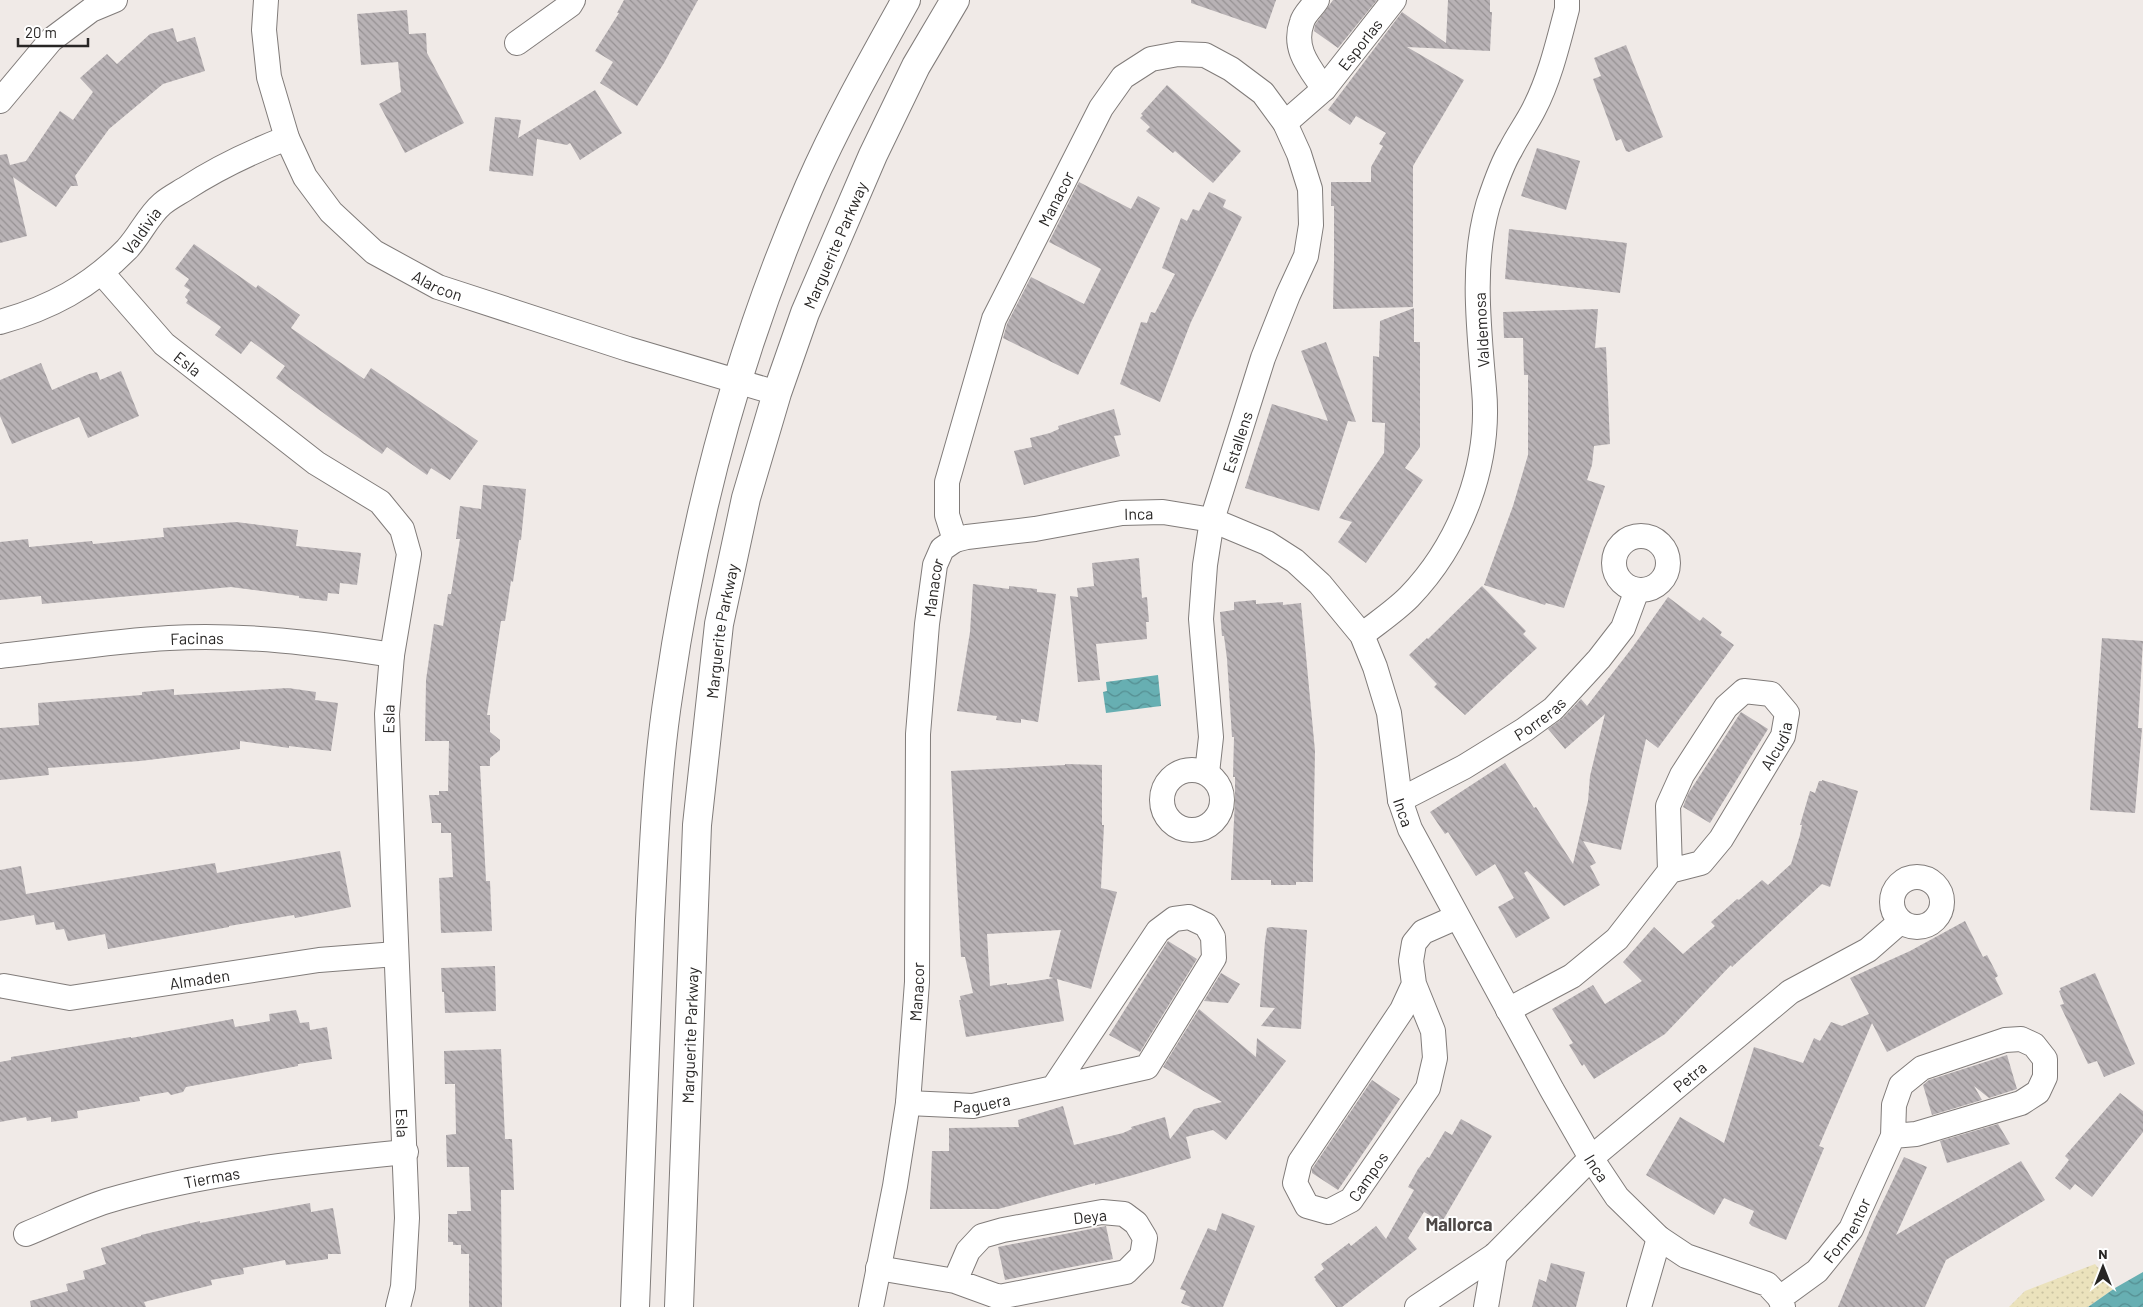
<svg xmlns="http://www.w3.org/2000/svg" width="2143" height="1307" viewBox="0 0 2143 1307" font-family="Barlow,sans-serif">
	<defs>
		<pattern id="sand-dots" width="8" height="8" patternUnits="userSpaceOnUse" patternTransform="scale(1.25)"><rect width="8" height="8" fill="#ebe2bc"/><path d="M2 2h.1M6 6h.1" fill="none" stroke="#cac2a1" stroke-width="1.8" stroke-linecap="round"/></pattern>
		<pattern id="water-waves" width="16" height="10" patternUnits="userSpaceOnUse" patternTransform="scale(1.25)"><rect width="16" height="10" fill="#67afb2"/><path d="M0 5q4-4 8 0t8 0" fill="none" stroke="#558e91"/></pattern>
		<pattern id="building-back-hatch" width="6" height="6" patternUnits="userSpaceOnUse" patternTransform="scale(1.25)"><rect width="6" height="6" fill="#b8b2b5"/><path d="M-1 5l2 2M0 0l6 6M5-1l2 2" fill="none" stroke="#969193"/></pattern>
	</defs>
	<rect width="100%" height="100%" fill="#f0eae7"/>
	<path fill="url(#sand-dots)" d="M2095 1264 2115 1288 2088 1307H2009L2025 1291Z"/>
	<path fill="url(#water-waves)" d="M1158 675 1161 706 1106 713 1103 692 1107 691 1106 682Z
		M2143 1272V1307H2088L2115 1288Z"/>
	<path fill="url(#building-back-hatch)" fill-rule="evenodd" d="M624 0H698L664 63 637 106 600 83 613 62 595 51 619 13H617Z
		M1191 0H1276L1266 29 1191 3Z
		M1333 0H1377L1338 48 1314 31 1315 25Z
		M1448 0H1490V12H1492L1490 51 1407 47 1464 80 1413 166V307L1333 309 1334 261V206H1331V182H1371V167L1383 146 1379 144 1386 133 1356 116 1350 125 1328 110 1402 12 1446 43Z
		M407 10 409 34 426 33 427 53 464 123 405 153 379 104 401 92 398 62 361 65 357 14Z
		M173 28 177 42 195 37 205 71 163 84 109 129 75 176 78 186H71L56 207 13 177 27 236 0 243V155L7 154 10 165 26 161 60 111 73 120 93 92 80 78 107 54 117 64 150 34Z
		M1626 45 1663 137 1629 152 1626 151 1621 139 1616 141 1593 79 1601 76 1594 58Z
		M1167 85 1241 151 1213 183 1182 157 1175 151 1173 153 1146 131 1150 127 1140 118 1143 115 1141 114Z
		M595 90 622 133 580 160 570 143 567 145 537 139 533 176 489 171 495 117 521 120 518 138Z
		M1537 148 1580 161 1566 210 1521 196Z
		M1079 182 1131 209 1138 196 1160 208 1078 375 1003 338 1007 324 1031 277 1084 304 1101 269 1049 242Z
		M1209 192 1226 200 1223 207 1242 217 1191 322 1160 402 1120 384 1141 322 1147 323 1151 312 1155 313 1175 274 1162 268 1181 218 1187 221 1193 209 1199 211Z
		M1509 229 1627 243 1620 293 1505 279Z
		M194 244 256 288 258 285 300 315 291 328 364 379 371 368 478 441 450 480 431 468 427 475 387 447 382 454 333 420 276 378 285 366 251 341 241 354 215 335 221 327 186 303 188 300 185 297 190 290 184 286 189 279 175 269Z
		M1414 308V342H1420V447L1405 468 1423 480 1366 563 1338 542 1352 522 1339 518 1384 453 1385 423 1372 422 1373 356 1379 357 1380 321Z
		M1598 309 1595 348 1606 347 1610 444 1594 446 1592 465 1587 480 1605 486 1564 608 1546 603 1545 605 1484 585 1513 506 1528 455V375H1524L1523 338H1504L1503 312Z
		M1326 342 1356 422 1348 421 1319 511 1245 488 1272 404 1328 421 1301 351Z
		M41 363 52 390 89 374 97 372 100 380 121 371 139 416 88 438 79 417 12 444 0 416V380Z
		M1114 409 1121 435 1114 436 1120 456 1024 485 1014 451 1032 447 1030 438 1050 433 1059 429 1058 426Z
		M483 485 526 489 521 540H519L513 582 511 581 505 621H501L487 715H490V732L500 740V750L490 758V766H480L486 881H490L492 931 441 933 439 878 453 877 451 833H441V823H432L429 795H439V791H448L449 741H425L426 680 434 624 443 626 448 594H451L460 539H456L460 506 481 509Z
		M236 522 298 530 296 546 361 553 357 585 340 583 339 594 328 593 327 601 299 598V596L231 587 42 604 41 596 0 600V542L28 539 29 547 92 541 93 544 164 537 163 528Z
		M1139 558 1142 598 1147 597 1149 622H1146L1147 639 1096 644 1100 680 1078 682 1070 596 1078 597 1077 588 1094 586 1092 563Z
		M973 584 1009 589V586L1037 589V592L1056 594 1038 722 1021 719V723L996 720 997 716 957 711 970 632Z
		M1482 586 1526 631 1523 634 1537 648 1465 715 1434 687 1437 684 1409 655 1427 638 1428 639Z
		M1668 597 1700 621 1703 617 1722 632 1720 635 1734 645 1658 748 1646 739 1621 850 1583 841 1596 863 1590 866 1600 885 1564 906 1527 871 1524 873 1550 918 1516 938 1498 907 1514 898 1495 864 1476 876 1448 832 1445 834 1430 812 1505 763 1534 808 1536 807 1573 864 1588 801 1590 776 1605 714 1565 749 1548 729 1563 718 1581 699 1587 706 1632 648Z
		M1256 600V604L1283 602V605L1301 603 1315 751 1313 864V882H1296V885H1271V880H1231L1235 800V777H1233L1234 737H1232L1227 659 1224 636H1222L1220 612 1234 610V602Z
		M2102 638 2143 641 2138 728H2142L2135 813 2090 810Z
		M288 688 316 692 315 700 338 703 331 751 289 746V748L240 741V749L140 761 48 768 49 775 0 780V728L39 725 38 703 142 695V692L174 689V695Z
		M1741 712 1768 729 1710 823 1683 807 1688 794Z
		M1065 764 1102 765V825H1104L1101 888 1117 892 1091 989 1057 979 1064 1021 966 1037 959 1000H961L960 996 973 993 965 957H961L951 771 1065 765ZM1061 930 1049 977 1054 978 1017 984 1007 985V983L990 986 987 934Z
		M1822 780 1858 791 1830 887 1822 884 1732 967 1731 965 1665 1034 1594 1079 1584 1064 1582 1066 1569 1045 1573 1043 1552 1009 1593 985 1605 1004 1642 981 1623 962 1654 927 1683 954 1715 926 1711 922 1737 899 1739 900 1762 880 1768 885 1791 864 1800 835 1802 825H1800L1810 791 1815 793 1819 781H1822Z
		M340 851 351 907 295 918 294 915 229 926V927L108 949 105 934 68 941 64 929 56 930 54 922 36 925 34 915 0 921V870L21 866 26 894 215 863 217 873Z
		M1965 921 1983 957 1987 955 1998 976 1995 978 2003 994 1887 1052 1872 1023 1819 1146 1824 1148 1786 1240 1752 1226 1749 1223 1754 1211 1724 1198 1714 1215 1646 1175 1680 1117 1724 1143 1754 1047 1803 1063 1814 1038 1820 1041 1831 1022 1842 1026 1869 1014 1850 978 1910 951Z
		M1270 927 1307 930 1301 1029 1261 1026 1275 1008 1260 1007 1265 941 1267 928Z
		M1168 941 1197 959 1140 1052 1109 1035Z
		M495 966 496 1011 445 1013 444 992H442L441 968Z
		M1221 973 1240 984 1228 1003 1204 1001Z
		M2095 973 2135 1064 2104 1077 2097 1061 2088 1064 2060 1005 2064 1004 2059 991 2061 990 2060 988Z
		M1199 1009 1256 1057 1257 1038 1286 1061 1226 1140 1213 1130 1186 1137 1191 1158 1133 1175 1095 1185V1183L998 1209H930L932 1151H949V1128L1019 1127 1018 1120 1063 1106 1074 1145 1123 1133 1132 1129 1131 1127 1165 1117 1170 1139 1194 1109 1222 1102 1163 1067Z
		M296 1010 300 1023 309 1022 310 1030 327 1027 332 1059 298 1064V1066L186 1087 183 1092 171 1095 168 1092 139 1097 140 1101 77 1111 78 1118 51 1122V1117L27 1121 26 1117 0 1122V1062L11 1060V1057L131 1037V1038L233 1019 235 1027 270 1021 269 1014Z
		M501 1049 505 1139H512L514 1190H501L502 1307H469V1254H461V1245H453V1242H448V1214H457V1211H471L469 1167H447L446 1135 456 1134 455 1084H445L444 1051Z
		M2007 1055 2017 1089 1989 1098 1974 1086 1982 1100 1932 1115 1923 1085 1929 1080Z
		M1372 1080 1400 1099 1338 1190 1312 1173V1169Z
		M2120 1093 2143 1111V1132L2092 1197 2075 1184 2070 1190 2055 1178 2069 1160 2065 1156Z
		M1461 1119 1492 1136 1442 1222 1424 1212 1408 1238 1417 1249 1342 1307H1336L1315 1280 1316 1279 1314 1277 1324 1269 1321 1264 1349 1243 1351 1246 1376 1226 1386 1239 1414 1190 1408 1187 1418 1169 1427 1157 1429 1158 1445 1131 1452 1135Z
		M1998 1124 2010 1144 1947 1163 1940 1141Z
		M1904 1157 1927 1167 1896 1235 2021 1161 2045 1200 1946 1260 1925 1307H1838L1874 1220Z
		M310 1203 311 1212 333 1208 341 1254H328V1259L286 1265 285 1260 243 1268 244 1274 211 1280 212 1285 144 1302 146 1307H31L30 1301 68 1291 66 1284 85 1279 83 1271 106 1264 101 1248 141 1236V1235L200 1221V1223Z
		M1222 1213 1255 1226 1223 1307H1191L1181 1303 1186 1291 1180 1289 1208 1228 1216 1231Z
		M1106 1226 1113 1259 1005 1280 998 1247Z
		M1551 1263 1585 1272 1576 1307H1532L1539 1279 1546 1282Z"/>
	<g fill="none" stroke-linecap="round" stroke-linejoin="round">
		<g stroke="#817c7a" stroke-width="26">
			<g id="minor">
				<path id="s1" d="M266 0 264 30 269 77 287 138 305 177 331 212 374 252 438 287 628 349 777 393"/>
				<path d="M1317 0C1313 7 1304 14 1302 22 1292 49 1310 68 1324 89"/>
				<path d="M517 43 570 5 573 0"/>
				<path d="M0 101 51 40 91 10 115 0"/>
				<path id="s2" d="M1285 123 1324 89 1394 0"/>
				<path id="s3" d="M102 273 164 344 316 463 380 502 402 529 409 554 392 655 387 714 407 1218 403 1287 398 1307"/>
				<path id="s4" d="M0 322C50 308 90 287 127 249 140 235 148 216 162 204 169 198 177 194 185 189 217 168 251 152 287 138"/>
				<circle cx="1641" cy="563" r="27"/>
				<path id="s5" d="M955 540 967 537 1035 529 1122 513 1163 512 1212 520 1267 543 1295 561 1320 584 1362 635 1375 667 1389 713 1400 800 1410 829 1552 1090 1591 1158 1617 1197 1659 1238 1686 1256 1767 1284 1780 1298"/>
				<path d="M1362 635C1377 623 1395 611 1409 597 1461 543 1491 464 1484 389 1479 329 1471 264 1488 205 1494 187 1501 165 1511 149 1518 135 1527 123 1534 109 1550 78 1558 43 1567 9V0"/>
				<path id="s6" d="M0 656C56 650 113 641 169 638 244 634 318 643 392 655"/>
				<circle cx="1192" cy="800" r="30"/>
				<path id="s7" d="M1400 800 1464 767 1524 730 1553 709 1599 659 1623 628 1637 590"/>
				<circle cx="1917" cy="902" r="25"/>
				<path id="s8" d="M1414 984 1402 1010 1300 1162 1295 1183 1307 1206 1328 1212 1351 1200 1428 1088 1435 1058 1433 1031 1414 984 1411 961 1414 943 1423 932 1457 917"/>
				<path id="s9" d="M4 986 70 998 319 960 396 954"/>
				<path id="s10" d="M1508 1010 1572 976 1617 939 1670 871 1701 863 1721 839 1783 736 1787 713 1771 694 1744 691 1726 707 1682 775 1668 806 1670 871"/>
				<path id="s11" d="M908 1103 973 1106 1147 1067 1214 958 1213 937 1206 925 1189 917 1174 919 1158 931 1054 1087"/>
				<path id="s12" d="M26 1234C53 1223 79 1210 107 1201 204 1172 306 1162 406 1152"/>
				<path d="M878 1268 955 1281 999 1297 1126 1272 1142 1256 1145 1238 1136 1223 1124 1214 1102 1212 1003 1230 982 1236 968 1251 955 1281"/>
				<path id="s13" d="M871 1307 895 1186 908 1103 917 982 918 734 927 624 935 565 942 549 955 540 947 515V482L994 319 1101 108 1123 77 1151 59 1178 54 1205 55 1231 69 1263 93 1285 123 1299 154 1310 189 1311 225 1306 256 1288 295 1263 358 1212 520 1205 565 1201 619 1211 737 1207 773"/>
				<path id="s14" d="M1417 1307 1495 1255 1591 1158 1790 992 1868 950 1900 922"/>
				<path d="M1486 1307 1495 1255"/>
				<path d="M1639 1307 1659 1238"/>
				<path id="s15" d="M1783 1307 1780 1298 1817 1271 1851 1229 1893 1136 1894 1105 1901 1085 1922 1068 2005 1040 2021 1039 2034 1045 2045 1059V1077L2038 1092 2021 1103 1916 1134 1893 1136"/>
			</g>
		</g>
		<g stroke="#817c7a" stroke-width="30">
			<g id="major">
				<path d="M635 1307C641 1178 644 1049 650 920 654 843 657 766 669 690 694 517 739 347 809 187 837 123 872 61 906 0"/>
				<path id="s16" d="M679 1307 697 825 719 624 746 498 777 393 805 313 873 155 916 66 955 0"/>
			</g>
		</g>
		<use href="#minor" stroke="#fff" stroke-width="24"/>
		<use href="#major" stroke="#fff" stroke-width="28"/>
	</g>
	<g text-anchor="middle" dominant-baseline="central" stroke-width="4" stroke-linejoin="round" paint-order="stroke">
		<g font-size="16" fill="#282625" stroke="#fff">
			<text stroke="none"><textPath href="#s2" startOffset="109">Esporlas</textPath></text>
			<text stroke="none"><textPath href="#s13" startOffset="1144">Manacor</textPath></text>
			<text stroke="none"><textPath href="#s4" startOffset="172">Valdivia</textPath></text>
			<text stroke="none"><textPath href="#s16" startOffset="1082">Marguerite Parkway</textPath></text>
			<text stroke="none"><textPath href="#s1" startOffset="358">Alarcon</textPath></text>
			<text transform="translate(1481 330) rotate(-93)">Valdemosa</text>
			<text stroke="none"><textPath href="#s3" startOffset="125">Esla</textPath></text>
			<text transform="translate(1237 442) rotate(-72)">Estallens</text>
			<text stroke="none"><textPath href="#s5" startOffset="186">Inca</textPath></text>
			<text stroke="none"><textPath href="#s13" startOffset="724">Manacor</textPath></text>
			<text stroke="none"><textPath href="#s16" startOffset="678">Marguerite Parkway</textPath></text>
			<text stroke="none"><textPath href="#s6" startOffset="198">Facinas</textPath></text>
			<text stroke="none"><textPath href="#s7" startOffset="162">Porreras</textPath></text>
			<text transform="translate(388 719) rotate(-89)">Esla</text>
			<text stroke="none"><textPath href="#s10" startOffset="389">Alcudia</textPath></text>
			<text stroke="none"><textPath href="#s5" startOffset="636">Inca</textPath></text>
			<text stroke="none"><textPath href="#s9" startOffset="198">Almaden</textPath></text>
			<text stroke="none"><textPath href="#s13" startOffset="319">Manacor</textPath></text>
			<text stroke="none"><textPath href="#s16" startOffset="272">Marguerite Parkway</textPath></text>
			<text stroke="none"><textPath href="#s14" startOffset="358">Petra</textPath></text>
			<text stroke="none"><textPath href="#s11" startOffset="74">Paguera</textPath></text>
			<text stroke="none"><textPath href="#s3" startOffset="994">Esla</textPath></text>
			<text stroke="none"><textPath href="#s5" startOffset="1041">Inca</textPath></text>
			<text stroke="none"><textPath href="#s8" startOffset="336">Campos</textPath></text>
			<text stroke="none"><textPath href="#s12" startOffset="195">Tiermas</textPath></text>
			<text transform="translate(1090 1216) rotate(-6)">Deya</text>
			<text stroke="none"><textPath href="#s15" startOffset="106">Formentor</textPath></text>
		</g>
		<g font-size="18" font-weight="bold" fill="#4d4846" stroke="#fff">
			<text x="1459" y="1224">Mallorca</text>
		</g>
	</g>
	<g transform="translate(2103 1267)" stroke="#ffffff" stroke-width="4" paint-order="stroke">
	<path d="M0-4L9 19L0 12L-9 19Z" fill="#282625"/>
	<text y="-8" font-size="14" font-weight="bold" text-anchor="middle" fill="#282625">N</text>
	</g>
	<path d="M18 38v8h70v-8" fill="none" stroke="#282625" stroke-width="2.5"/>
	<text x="25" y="38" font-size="15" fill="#282625" stroke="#ffffff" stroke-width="4" paint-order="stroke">20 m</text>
</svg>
